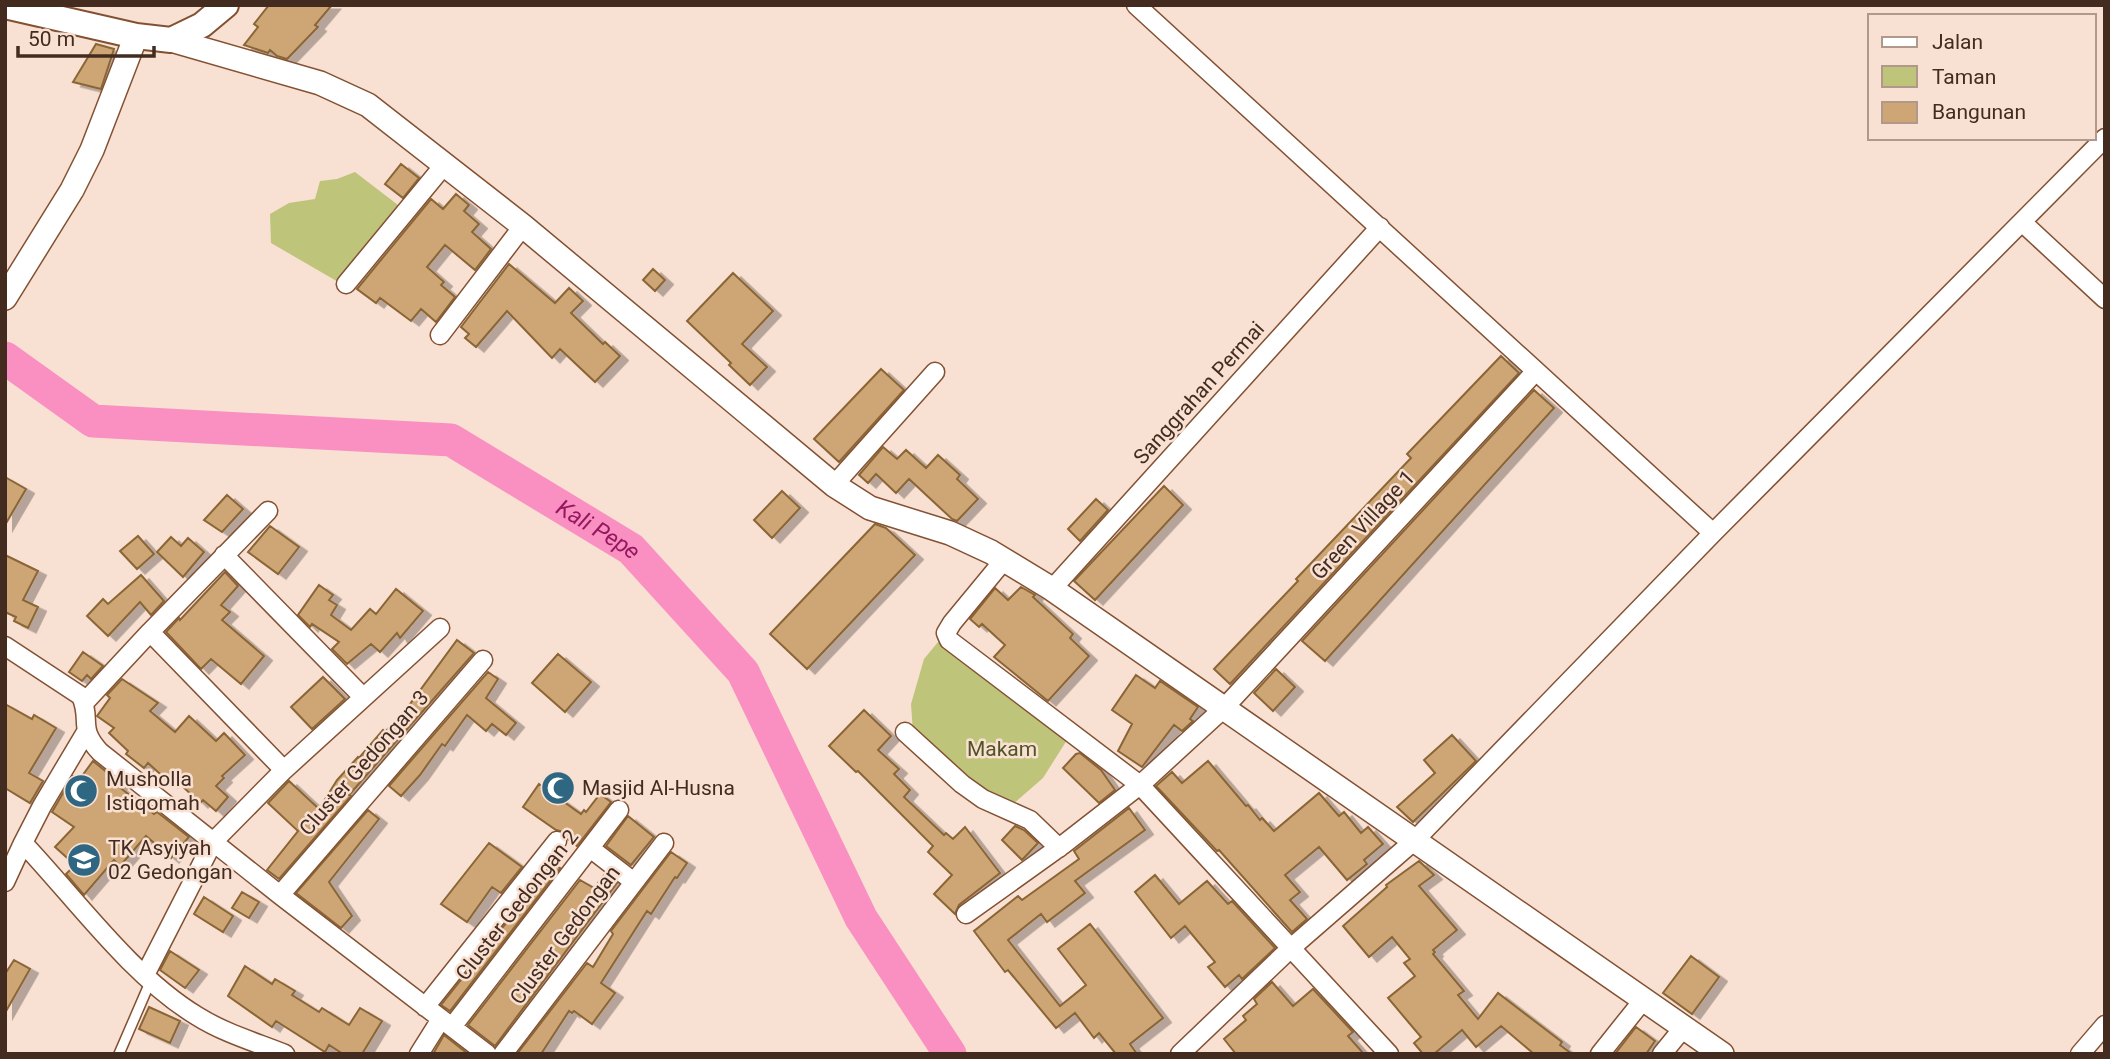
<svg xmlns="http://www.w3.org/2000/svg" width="2110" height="1059" viewBox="0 0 2110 1059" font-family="Roboto,sans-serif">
	<defs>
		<filter id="shadow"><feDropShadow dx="8" dy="4.5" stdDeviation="0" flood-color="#0004"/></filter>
	</defs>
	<rect width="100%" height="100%" fill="#f8e0d2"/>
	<path fill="#bfc47b" d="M355 172 398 205 340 283 271 243 270 214 289 203 315 199 320 181 337 179Z
		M938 642 1067 740 1043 778 1013 804 989 796 913 732 911 704 924 659Z"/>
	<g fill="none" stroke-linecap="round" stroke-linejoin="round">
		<path stroke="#fa90c1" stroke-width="33" id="s1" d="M5 358 93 421 451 440 631 549 743 672 861 918 950 1054"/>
	</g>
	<path fill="#cea675" stroke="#8a6535" stroke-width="2" filter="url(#shadow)" d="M269 5H332L315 25 318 27 287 59 277 56 270 50 268 53 244 45 258 27 254 24Z
		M96 44 114 49 101 89 73 82Z
		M401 164 419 178 403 198 385 184Z
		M456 194 469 205 464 211 479 224 472 232 491 249 475 270 445 245 427 267 444 282 441 285 455 297 436 322 421 309 411 321 380 298 376 303 357 289 431 199 443 209Z
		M509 264 555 303 569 288 583 301 571 313 603 344 605 342 620 356 595 382 560 349 552 358 507 311 476 347 465 338 469 334 461 327Z
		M653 269 665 280 655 291 643 280Z
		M733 273 773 311 742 344 767 367 750 385 729 365 731 363 687 321Z
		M1501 356 1519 373 1230 684 1214 669 1298 581 1296 579 1411 458 1407 454Z
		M881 369 904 390 839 462 814 439Z
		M1534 390 1554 408 1325 661 1302 641Z
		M883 447 897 459 906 450 926 468 938 455 960 475 957 479 978 499 957 521 952 519 909 479 896 493 876 474 868 483 859 475Z
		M5 477 26 489 5 525Z
		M1164 486 1183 505 1095 600 1074 581Z
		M782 491 800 508 772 538 754 520Z
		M227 495 243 509 222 532 204 520Z
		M1096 499 1108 510 1080 541 1068 529Z
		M875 524 886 528 915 555 807 669 770 634Z
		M270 526 299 547 278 574 248 552Z
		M138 536 154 554 137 569 120 551Z
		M171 537 181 546 188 538 204 552 183 577 157 552Z
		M5 555 38 571 23 600 38 607 28 628 14 621 16 617 5 612Z
		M225 572 238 586 221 605 230 612 222 620 264 656 241 684 211 659 201 669 166 632 179 618 180 620Z
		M141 575 164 601 151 615 140 602 108 636 87 616 103 599 108 604Z
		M319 585 333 595 329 600 337 605 331 615 351 630 370 609 376 614 396 589 423 611 400 638 397 633 380 652 371 644 347 664 332 649 339 642 312 624 310 627 298 615Z
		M1021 587 1035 595 1033 597 1073 634 1070 638 1089 656 1048 701 994 657 1005 645 982 624 979 627 970 619 995 588 1008 600Z
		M457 640 474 653 349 795 351 796 279 879 267 870 298 831 268 803 289 781 319 809 337 780 358 757 359 758 383 730 385 732 407 708Z
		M83 652 103 666 91 679 87 675 82 681 69 672Z
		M558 654 591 682 565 712 532 683Z
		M1276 669 1295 687 1273 711 1254 693Z
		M488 672 498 679 486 698 516 723 506 735 492 724 486 731 467 715 445 746 442 744 420 775 401 796 389 786Z
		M1136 675 1155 688 1160 681 1198 707 1190 719 1193 721 1182 731 1174 725 1142 767 1118 751 1132 724 1112 710Z
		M323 677 345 699 312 729 291 707Z
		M122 679 158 703 150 711 175 732 189 716 216 741 224 733 245 755 222 776 224 778 216 786 228 797 216 811 203 800 200 803 175 779 170 783 148 763 144 768 126 754 128 751 109 733 114 728 97 716 110 698 107 695Z
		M5 704 32 719 34 715 56 728 29 773 43 781 30 803 5 788Z
		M864 710 891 736 878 750 899 769 894 774 910 790 904 797 944 835 946 833 953 839 965 827 1000 873 959 905 955 914 934 894 952 875 928 852 933 846 858 771 856 772 829 746Z
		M1452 735 1476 761 1413 822 1397 807 1435 773 1424 760Z
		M1080 753 1101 770 1115 790 1099 803 1063 768 1076 754Z
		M93 761 120 783 118 786 154 814 157 812 189 837 171 858 146 836 120 866 114 860 84 895 66 874 75 865 55 847 74 827 52 812 73 776 79 780Z
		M1208 761 1246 806 1248 805 1260 820 1262 818 1274 831 1319 793 1339 816 1344 812 1361 833 1368 827 1383 844 1364 860 1367 864 1347 880 1319 847 1285 875 1300 892 1290 900 1307 919 1292 932 1219 850 1217 851 1156 786 1172 772 1182 783Z
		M539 784 581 814 584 810 586 812 600 794 611 802 577 846 568 839 564 832 556 830 523 807Z
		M1129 808 1145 830 1075 881 1085 893 1047 922 1041 914 1008 940 1060 1006 1086 985 1058 949 1090 924 1163 1018 1130 1044 1137 1054H1116L1099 1033 1094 1038 1075 1013 1056 1028 1008 970 1005 972 974 931 1018 896 1022 900 1079 859 1074 851Z
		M368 810 379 819 329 882 352 916 341 928 296 893Z
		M628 816 654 837 631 865 606 846Z
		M1015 826 1024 830 1038 843 1022 860 1002 840Z
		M489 843 522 867 501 893 492 887 467 922 441 904Z
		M671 852 687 863 677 878 675 877 651 914 647 911 601 983 615 993 592 1024 574 1011 572 1013 569 1011 541 1054H517L587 963 593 967 613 934 611 931Z
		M1419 861 1434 875 1419 886 1457 930 1433 950 1435 952 1433 954 1464 991 1458 995 1478 1019 1498 993 1562 1042 1560 1045 1572 1054H1534L1501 1026 1476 1047 1462 1030 1434 1054H1423L1414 1043 1421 1037 1388 998 1415 976 1404 963 1410 959 1392 937 1369 957 1343 926 1387 887 1386 885Z
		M553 864 560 868 450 1011 441 1005Z
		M605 874 617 883 495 1046 468 1025 580 880 594 888Z
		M1155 875 1179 904 1207 881 1228 904 1232 901 1275 948 1242 979 1239 975 1225 987 1208 967 1215 962 1185 926 1171 938 1135 892Z
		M242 892 259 902 249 918 232 908Z
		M204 897 233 916 223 932 194 914Z
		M170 951 199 970 185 988 160 970Z
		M1691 956 1719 977 1692 1014 1663 993Z
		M14 960 30 969 5 1013V974Z
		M245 966 272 984 275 979 295 991 292 995 319 1012 322 1008 349 1025 360 1008 382 1021 362 1054H343L329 1045 325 1052 276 1021 272 1027 228 996Z
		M1272 982 1293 1006 1313 989 1353 1032 1348 1036 1364 1054H1236L1224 1039 1246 1020 1243 1016 1257 1004 1254 999Z
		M149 1007 180 1021 170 1043 139 1029Z
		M1636 1027 1655 1041 1646 1054H1615Z
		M444 1035 468 1054H433Z"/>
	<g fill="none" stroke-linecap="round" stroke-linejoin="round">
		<g stroke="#835132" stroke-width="12">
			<path id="service" d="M119 1054 151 980"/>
		</g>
		<g stroke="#835132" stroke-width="21">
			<path id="minor" d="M1136 5 1713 533
				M2023 223 2105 299
				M346 284 445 164
				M440 335 523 226
				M834 485 935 372
				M224 555 363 697
				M1004 560 952 623 946 633 949 640 1140 785 1389 1054
				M1052 589 1380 227
				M150 632 284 770
				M5 646 81 696C92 721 77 727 100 752L280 895 487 1054
				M84 703 150 632 268 511
				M86 732 42 806 23 843C76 899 131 976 197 1016 224 1033 255 1042 285 1054
				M905 732 962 784 983 799 1030 820 1059 848
				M590 848 634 882
				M5 882 23 843
				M280 895 483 660
				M966 914 1064 844 1140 785 1224 708 1535 372
				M145 975 213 842 284 770 440 628
				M425 1007 557 841
				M452 1027 619 810
				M419 1054 441 1019
				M503 1054 664 843
				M1180 1054 1291 948 1415 840 1713 533 2105 138
				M1600 1054 1644 999
				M1662 1054 1684 1027
				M2080 1054 2105 1025"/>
		</g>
		<g stroke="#835132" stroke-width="26">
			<path id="tertiary" d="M171 40 320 83 368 105 523 226 834 485 870 508 950 533 991 552 1052 589 1722 1054
				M5 298 72 190 92 150 136 36"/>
		</g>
		<g stroke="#835132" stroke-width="28">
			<path id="secondary" d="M5 6 136 36 171 40 202 25 226 5"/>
		</g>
		<use href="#service" stroke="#fff" stroke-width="9"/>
		<use href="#minor" stroke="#fff" stroke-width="18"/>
		<use href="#tertiary" stroke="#fff" stroke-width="23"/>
		<use href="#secondary" stroke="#fff" stroke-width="24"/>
	</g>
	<defs>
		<g id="mosque-disc" transform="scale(1.75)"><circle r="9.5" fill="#2f6681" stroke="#f8e0d2"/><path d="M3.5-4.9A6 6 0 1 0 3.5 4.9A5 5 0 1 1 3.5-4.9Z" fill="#fff"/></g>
		<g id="school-disc" transform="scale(1.75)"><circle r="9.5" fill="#2f6681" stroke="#f8e0d2"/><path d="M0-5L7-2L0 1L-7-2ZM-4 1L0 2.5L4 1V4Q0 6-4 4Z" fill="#fff"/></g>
	</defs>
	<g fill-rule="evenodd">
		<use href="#mosque-disc" x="558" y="788"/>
		<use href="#mosque-disc" x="81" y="791"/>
		<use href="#school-disc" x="84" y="860"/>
	</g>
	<g text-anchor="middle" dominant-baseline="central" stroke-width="5" stroke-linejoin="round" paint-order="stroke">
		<g font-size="21" fill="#432c1f" stroke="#f8e0d2">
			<text transform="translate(1199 393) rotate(-48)">Sanggrahan Permai</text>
			<text transform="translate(1363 525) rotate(-47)">Green Village 1</text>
			<text transform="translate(364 763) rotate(-49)">Cluster Gedongan 3</text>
			<text transform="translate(517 905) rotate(-52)">Cluster Gedongan 2</text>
			<text transform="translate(565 935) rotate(-53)">Cluster Gedongan</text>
		</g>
		<g font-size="21" fill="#515425" stroke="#f8e0d2">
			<text x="1002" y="749">Makam</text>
		</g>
		<g font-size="21" fill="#432c1f" stroke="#f8e0d2" text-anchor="start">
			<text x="106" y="779">Musholla<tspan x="106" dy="24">Istiqomah</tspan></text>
			<text x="582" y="788">Masjid Al-Husna</text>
			<text x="108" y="848">TK Asyiyah<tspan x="108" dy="24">02 Gedongan</tspan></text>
		</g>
		<g font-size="23" font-style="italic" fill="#951960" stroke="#f8e0d2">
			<text stroke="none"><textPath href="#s1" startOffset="639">Kali Pepe</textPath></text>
		</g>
	</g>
	<rect width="2110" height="1059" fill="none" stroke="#432c1f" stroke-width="14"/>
	<rect x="1868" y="14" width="228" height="126" fill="#f8e0d2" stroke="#b0988a" stroke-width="2"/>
	<rect x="1882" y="37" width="35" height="10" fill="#ffffff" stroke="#b0988a" stroke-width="2"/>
	<text x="1932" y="49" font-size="21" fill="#432c1f">Jalan</text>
	<rect x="1882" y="66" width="35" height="21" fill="#bfc47b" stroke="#b0988a" stroke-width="2"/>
	<text x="1932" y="84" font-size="21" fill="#432c1f">Taman</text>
	<rect x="1882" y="102" width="35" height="21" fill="#cea675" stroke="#b0988a" stroke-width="2"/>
	<text x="1932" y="119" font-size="21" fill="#432c1f">Bangunan</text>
	<path d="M18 46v10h136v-10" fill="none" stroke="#432c1f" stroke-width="3.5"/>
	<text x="28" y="46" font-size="21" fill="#432c1f" stroke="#f8e0d2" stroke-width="5" paint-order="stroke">50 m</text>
</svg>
